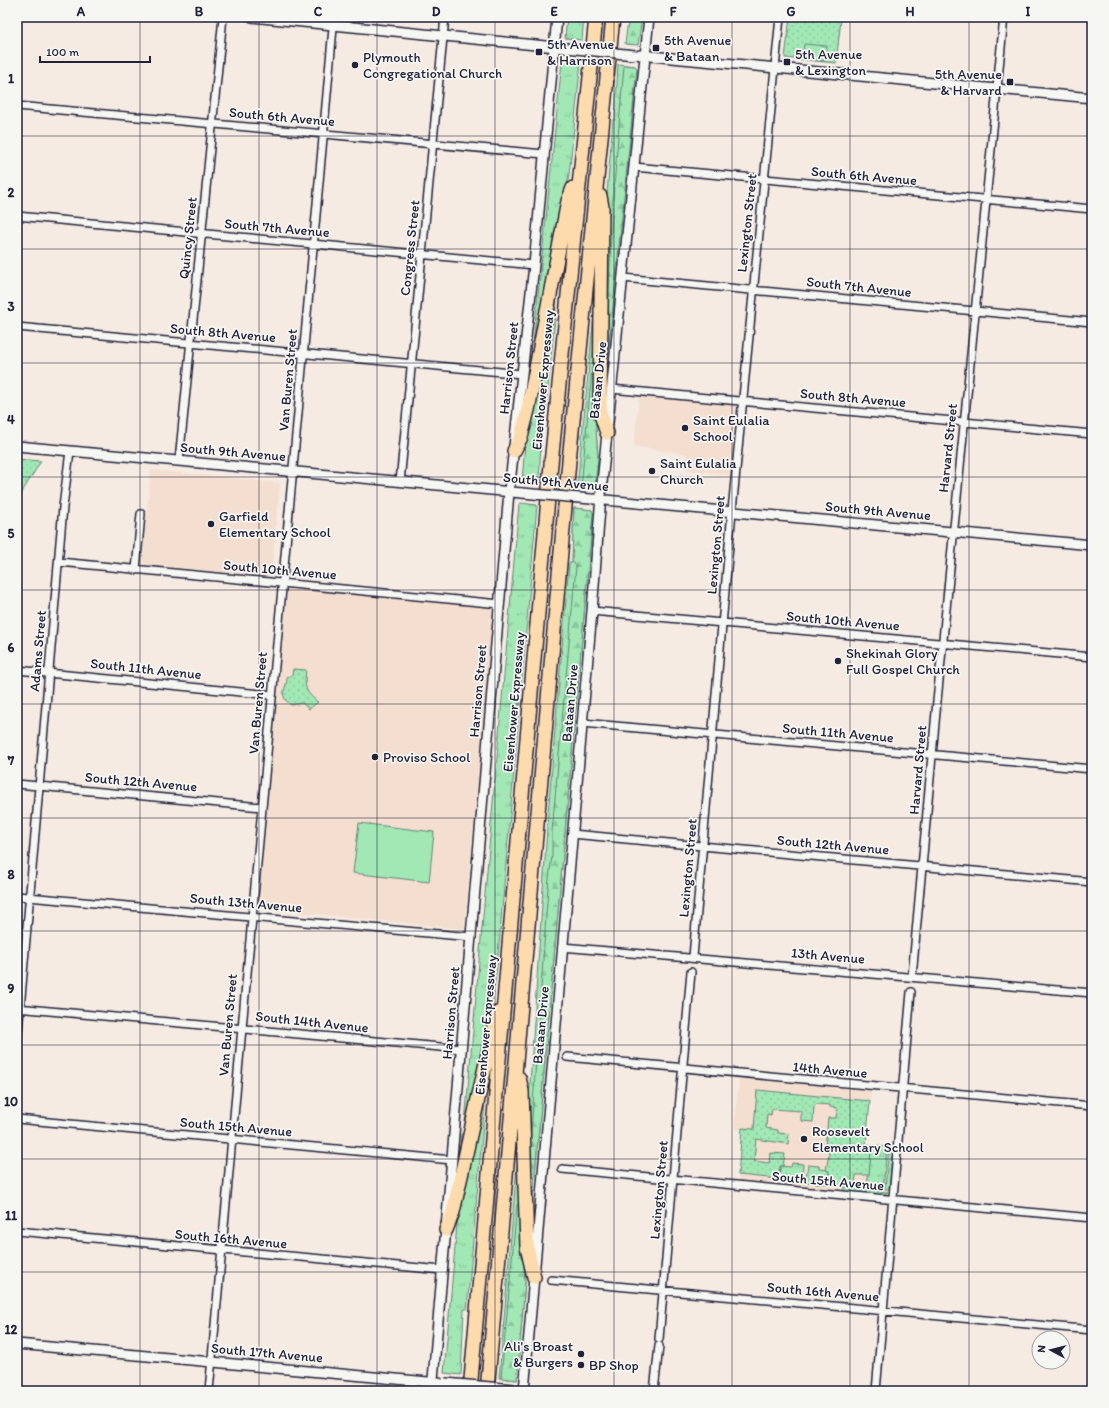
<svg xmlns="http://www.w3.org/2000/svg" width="1109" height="1408" viewBox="0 0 1109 1408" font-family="Itim,sans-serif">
	<defs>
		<pattern id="grass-tufts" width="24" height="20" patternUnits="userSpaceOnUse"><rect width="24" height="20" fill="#a1e8b5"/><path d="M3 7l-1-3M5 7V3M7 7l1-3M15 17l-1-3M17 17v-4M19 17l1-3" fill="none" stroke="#8ac79d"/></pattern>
		<pattern id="forest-firs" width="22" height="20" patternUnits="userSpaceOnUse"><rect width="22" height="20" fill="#a1e8b5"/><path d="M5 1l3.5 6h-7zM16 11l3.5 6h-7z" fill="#8ac79d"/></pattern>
		<pattern id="park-dots" width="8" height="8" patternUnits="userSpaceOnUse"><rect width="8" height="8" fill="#a1e8b5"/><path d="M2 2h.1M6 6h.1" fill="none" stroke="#8ac79d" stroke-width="1.8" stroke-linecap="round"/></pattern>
	</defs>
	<rect width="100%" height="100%" fill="#f5ebe2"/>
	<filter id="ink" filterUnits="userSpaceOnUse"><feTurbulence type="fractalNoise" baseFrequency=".025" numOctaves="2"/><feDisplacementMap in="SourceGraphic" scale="8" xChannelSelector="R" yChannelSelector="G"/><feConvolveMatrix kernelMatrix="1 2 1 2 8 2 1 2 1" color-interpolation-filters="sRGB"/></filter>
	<g filter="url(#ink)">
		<path fill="#f4decf" d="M639 396 732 405 736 407 730 475 686 470 687 454 636 447 634 446Z
			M151 470 280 483 271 577 142 564Z
			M287 588 494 607 464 929 257 908Z
			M739 1079 871 1090 866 1144 893 1148 888 1192 883 1195 738 1182 742 1130 734 1129Z"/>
		<path fill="url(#grass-tufts)" stroke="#628578" d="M567 17H584L582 40 565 38Z
			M565 59 581 61 569 175 527 403 562 62Z
			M618 64 634 66 637 68 605 381 608 382 605 411 607 193 613 120H615Z
			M597 282 595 413 598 458 595 488H577Z
			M558 288 545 419H542L539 484 522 482 525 443Z
			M521 503 537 505 497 967 487 1036 458 1174 461 1134H464L519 504Z
			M574 508 592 510 593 513 531 1220 534 1221 532 1246 527 1127 548 814 569 563H572Z
			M481 1102H485L467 1309H464L461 1375 444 1373 458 1213Z
			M859 1144 887 1147 883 1189 878 1188V1186H876L875 1188 867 1187 871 1151 858 1149Z
			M889 1147 893 1148 889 1189H885Z
			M518 1153 525 1282 517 1380 499 1378Z
			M792 1163 803 1164 802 1181 779 1179 780 1166 791 1167Z
			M808 1165 819 1166V1169L829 1170 828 1184 805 1182Z
			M842 1187 888 1192 883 1195 846 1192Z"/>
		<path fill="url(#forest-firs)" stroke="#628578" d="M630 17H642L638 45 625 44 627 28Z
			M624 65 635 66 637 68 609 346 607 343 612 210Z
			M595 364V413L598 458 595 488H581L592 368Z
			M574 508 592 510 593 513 533 1196 531 1193 530 1147 548 887 552 855V831L576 566 572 561Z
			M520 1202 525 1282 517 1380 501 1378 517 1205Z"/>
		<path fill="url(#park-dots)" stroke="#628578" d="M790 17 841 19 836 63 785 58Z
			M17 459 41 461 17 500Z
			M293 669 306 670C304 687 305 692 318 702L309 709 302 703 291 705C277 694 287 690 287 677L292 675Z
			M757 1090 870 1101 866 1145 859 1144 858 1149 871 1151 869 1175H856L855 1186 828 1184 829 1171 826 1170 829 1154 828 1148 825 1147 828 1118H836L837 1108 830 1107V1105L817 1104 814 1106 813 1122 801 1121V1111L772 1109 771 1115 767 1114 766 1128 778 1130V1133L789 1134 788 1144 756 1139 754 1161 769 1163 770 1153 785 1154 783 1166H780L779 1179 738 1175 742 1128 754 1129Z"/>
		<path fill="#a1e8b5" stroke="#628578" d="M804 44 827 46 826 61 802 58Z
			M359 823 434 832 429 882 353 873Z"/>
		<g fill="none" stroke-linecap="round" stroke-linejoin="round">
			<g stroke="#22223b" stroke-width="10">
				<path id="minor" d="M17 106 544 154
					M634 167 1092 209
					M17 216 534 265
					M623 278 1092 322
					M17 327 522 374
					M611 389 1092 434
					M179 461 223 17
					M400 482 445 17
					M59 562 500 604
					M136 570 141 514
					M592 611 1092 657
					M17 670 272 695
					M582 723 1092 769
					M17 784 262 807
					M572 834 1092 882
					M17 896 472 937
					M562 947 1092 993
					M693 957 732 511 780 17
					M912 977 937 701 1004 17
					M17 1008 462 1049
					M17 1044 63 507 70 451
					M567 1057 1092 1106
					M17 1119 452 1160
					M562 1169 1092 1218
					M17 1231 442 1270
					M551 1280 1092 1330
					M659 1339 691 972
					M209 1391 334 17
					M654 1391 659 1346
					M876 1391 911 992"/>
			</g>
			<g stroke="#22223b" stroke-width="12">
				<path id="tertiary" d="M252 17 566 48
					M640 55 1092 98
					M17 446 522 493
					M594 499 1092 545
					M17 1344 439 1383
					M519 1390 534 1391
					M432 1391 509 492 534 265 557 17
					M524 1391 592 611 602 483 649 17"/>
			</g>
			<g stroke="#22223b" stroke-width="16">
				<path id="motorway" d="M600 196 602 207 600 412 607 433
					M514 451 521 437 528 410 568 201 573 188
					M519 1078 522 1091 527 1247 534 1277
					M446 1230 453 1212 497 1013
					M470 1391 551 464 596 17
					M487 1391 569 461 613 17"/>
			</g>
			<use href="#minor" stroke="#f6f6f2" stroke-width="7"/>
			<use href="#tertiary" stroke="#f6f6f2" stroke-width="9"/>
			<use href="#motorway" stroke="#fedbac" stroke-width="13"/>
			<g stroke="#22223b" stroke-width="12" stroke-linecap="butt">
				<path id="tertiary-bridge" d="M566 48 635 55
					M522 493 591 499
					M445 1383 514 1389"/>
			</g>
			<use href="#tertiary-bridge" stroke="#f6f6f2" stroke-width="9"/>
		</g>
	</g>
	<path fill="none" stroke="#22223b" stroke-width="1" stroke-opacity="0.55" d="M140 17V1391M259 17V1391M377 17V1391M495 17V1391M614 17V1391M732 17V1391M850 17V1391M969 17V1391M17 136H1092M17 249H1092M17 363H1092M17 477H1092M17 590H1092M17 704H1092M17 818H1092M17 931H1092M17 1045H1092M17 1159H1092M17 1272H1092"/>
	<g fill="#22223b" stroke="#f6f6f2" stroke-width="1.5">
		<rect x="652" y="44" width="8" height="8" rx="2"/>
		<rect x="535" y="48" width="8" height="8" rx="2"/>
		<rect x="783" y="58" width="8" height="8" rx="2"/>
		<circle cx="355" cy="65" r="4"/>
		<rect x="1006" y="78" width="8" height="8" rx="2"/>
		<circle cx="685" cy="428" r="4"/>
		<circle cx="652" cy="471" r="4"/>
		<circle cx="211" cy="524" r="4"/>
		<circle cx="838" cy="661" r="4"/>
		<circle cx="375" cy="757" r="4"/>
		<circle cx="804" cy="1139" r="4"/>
		<circle cx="581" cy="1354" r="4"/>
		<circle cx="581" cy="1365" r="4"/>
	</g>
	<g text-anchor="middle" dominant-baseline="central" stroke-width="3.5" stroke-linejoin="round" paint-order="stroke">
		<g font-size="14" fill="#22223b" stroke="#f6f6f2" text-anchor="start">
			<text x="664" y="40">5th Avenue<tspan x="664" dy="16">&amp; Bataan</tspan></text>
			<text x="547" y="44">5th Avenue<tspan x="547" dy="16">&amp; Harrison</tspan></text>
			<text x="795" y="54">5th Avenue<tspan x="795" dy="16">&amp; Lexington</tspan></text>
			<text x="363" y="57">Plymouth<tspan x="363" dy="16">Congregational Church</tspan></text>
			<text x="1002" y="74" text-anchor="end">5th Avenue<tspan x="1002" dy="16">&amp; Harvard</tspan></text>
			<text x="693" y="420">Saint Eulalia<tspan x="693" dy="16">School</tspan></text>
			<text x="660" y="463">Saint Eulalia<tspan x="660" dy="16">Church</tspan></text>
			<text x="219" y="516">Garfield<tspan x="219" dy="16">Elementary School</tspan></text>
			<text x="846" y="653">Shekinah Glory<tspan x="846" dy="16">Full Gospel Church</tspan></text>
			<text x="383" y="757">Proviso School</text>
			<text x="812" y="1131">Roosevelt<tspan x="812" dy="16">Elementary School</tspan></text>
			<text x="573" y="1346" text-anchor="end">Ali's Broast<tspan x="573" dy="16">&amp; Burgers</tspan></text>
			<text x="589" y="1365">BP Shop</text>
		</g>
		<g font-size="14" fill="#22223b" stroke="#f6f6f2">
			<text transform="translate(282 117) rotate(5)">South 6th Avenue</text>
			<text transform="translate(864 176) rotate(5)">South 6th Avenue</text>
			<text transform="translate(747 223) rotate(-84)">Lexington Street</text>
			<text transform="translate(277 228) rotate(5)">South 7th Avenue</text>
			<text transform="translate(188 238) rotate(-84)">Quincy Street</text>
			<text transform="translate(410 248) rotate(-84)">Congress Street</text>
			<text transform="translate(859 287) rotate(6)">South 7th Avenue</text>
			<text transform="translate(223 333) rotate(5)">South 8th Avenue</text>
			<text transform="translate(509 368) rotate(-84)">Harrison Street</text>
			<text transform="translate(288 380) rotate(-85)">Van Buren Street</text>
			<text transform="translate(543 380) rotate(-85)">Eisenhower Expressway</text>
			<text transform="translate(598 380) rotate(-84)">Bataan Drive</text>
			<text transform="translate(853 398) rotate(5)">South 8th Avenue</text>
			<text transform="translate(948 448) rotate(-84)">Harvard Street</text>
			<text transform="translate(233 452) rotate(5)">South 9th Avenue</text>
			<text transform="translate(556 482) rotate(5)">South 9th Avenue</text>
			<text transform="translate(878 511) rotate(5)">South 9th Avenue</text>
			<text transform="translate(716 545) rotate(-85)">Lexington Street</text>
			<text transform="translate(280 570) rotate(5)">South 10th Avenue</text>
			<text transform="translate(843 621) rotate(5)">South 10th Avenue</text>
			<text transform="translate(38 651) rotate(-85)">Adams Street</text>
			<text transform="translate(146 669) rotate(6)">South 11th Avenue</text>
			<text transform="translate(478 691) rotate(-85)">Harrison Street</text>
			<text transform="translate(514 702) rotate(-85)">Eisenhower Expressway</text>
			<text transform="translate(258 703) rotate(-85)">Van Buren Street</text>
			<text transform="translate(570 703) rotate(-85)">Bataan Drive</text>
			<text transform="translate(838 733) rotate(5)">South 11th Avenue</text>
			<text transform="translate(918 770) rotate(-85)">Harvard Street</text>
			<text transform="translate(141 782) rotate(5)">South 12th Avenue</text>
			<text transform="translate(833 845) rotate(5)">South 12th Avenue</text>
			<text transform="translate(688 868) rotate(-85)">Lexington Street</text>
			<text transform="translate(246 903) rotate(5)">South 13th Avenue</text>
			<text transform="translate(828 956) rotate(5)">13th Avenue</text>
			<text transform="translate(451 1013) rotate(-85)">Harrison Street</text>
			<text transform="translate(312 1022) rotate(6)">South 14th Avenue</text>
			<text transform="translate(228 1025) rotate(-85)">Van Buren Street</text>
			<text transform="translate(486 1025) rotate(-85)">Eisenhower Expressway</text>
			<text transform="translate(541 1025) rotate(-85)">Bataan Drive</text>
			<text transform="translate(830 1070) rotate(5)">14th Avenue</text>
			<text transform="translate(236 1127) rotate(5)">South 15th Avenue</text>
			<text transform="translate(828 1181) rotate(5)">South 15th Avenue</text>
			<text transform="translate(659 1190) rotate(-85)">Lexington Street</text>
			<text transform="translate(231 1239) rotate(5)">South 16th Avenue</text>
			<text transform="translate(823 1292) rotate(5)">South 16th Avenue</text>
			<text transform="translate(267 1353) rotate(5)">South 17th Avenue</text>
		</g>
	</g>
	<rect width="1109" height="1408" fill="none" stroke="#f6f6f2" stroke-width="44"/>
	<g transform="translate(1051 1350) rotate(277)"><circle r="19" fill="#f6f6f2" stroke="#a1a1a9"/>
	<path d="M0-3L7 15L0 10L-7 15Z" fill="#22223b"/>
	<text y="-6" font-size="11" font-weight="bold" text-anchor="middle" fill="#22223b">N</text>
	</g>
	<path d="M40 56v6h110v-6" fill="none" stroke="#22223b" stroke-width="2"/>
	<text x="46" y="56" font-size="12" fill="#22223b" stroke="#f6f6f2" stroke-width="3" paint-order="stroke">100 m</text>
	<rect x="22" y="22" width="1065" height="1364" fill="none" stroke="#22223b" stroke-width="1.5"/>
	<g font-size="13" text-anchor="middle" font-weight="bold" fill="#22223b">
		<text x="81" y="16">A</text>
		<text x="199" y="16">B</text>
		<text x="318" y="16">C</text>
		<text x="436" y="16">D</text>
		<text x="554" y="16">E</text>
		<text x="673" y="16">F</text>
		<text x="791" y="16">G</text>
		<text x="910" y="16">H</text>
		<text x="1028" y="16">I</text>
		<text x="11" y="83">1</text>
		<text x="11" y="197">2</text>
		<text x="11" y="311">3</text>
		<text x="11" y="424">4</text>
		<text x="11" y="538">5</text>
		<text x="11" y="652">6</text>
		<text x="11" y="765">7</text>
		<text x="11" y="879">8</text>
		<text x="11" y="993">9</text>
		<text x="11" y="1106">10</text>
		<text x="11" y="1220">11</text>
		<text x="11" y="1334">12</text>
	</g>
</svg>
